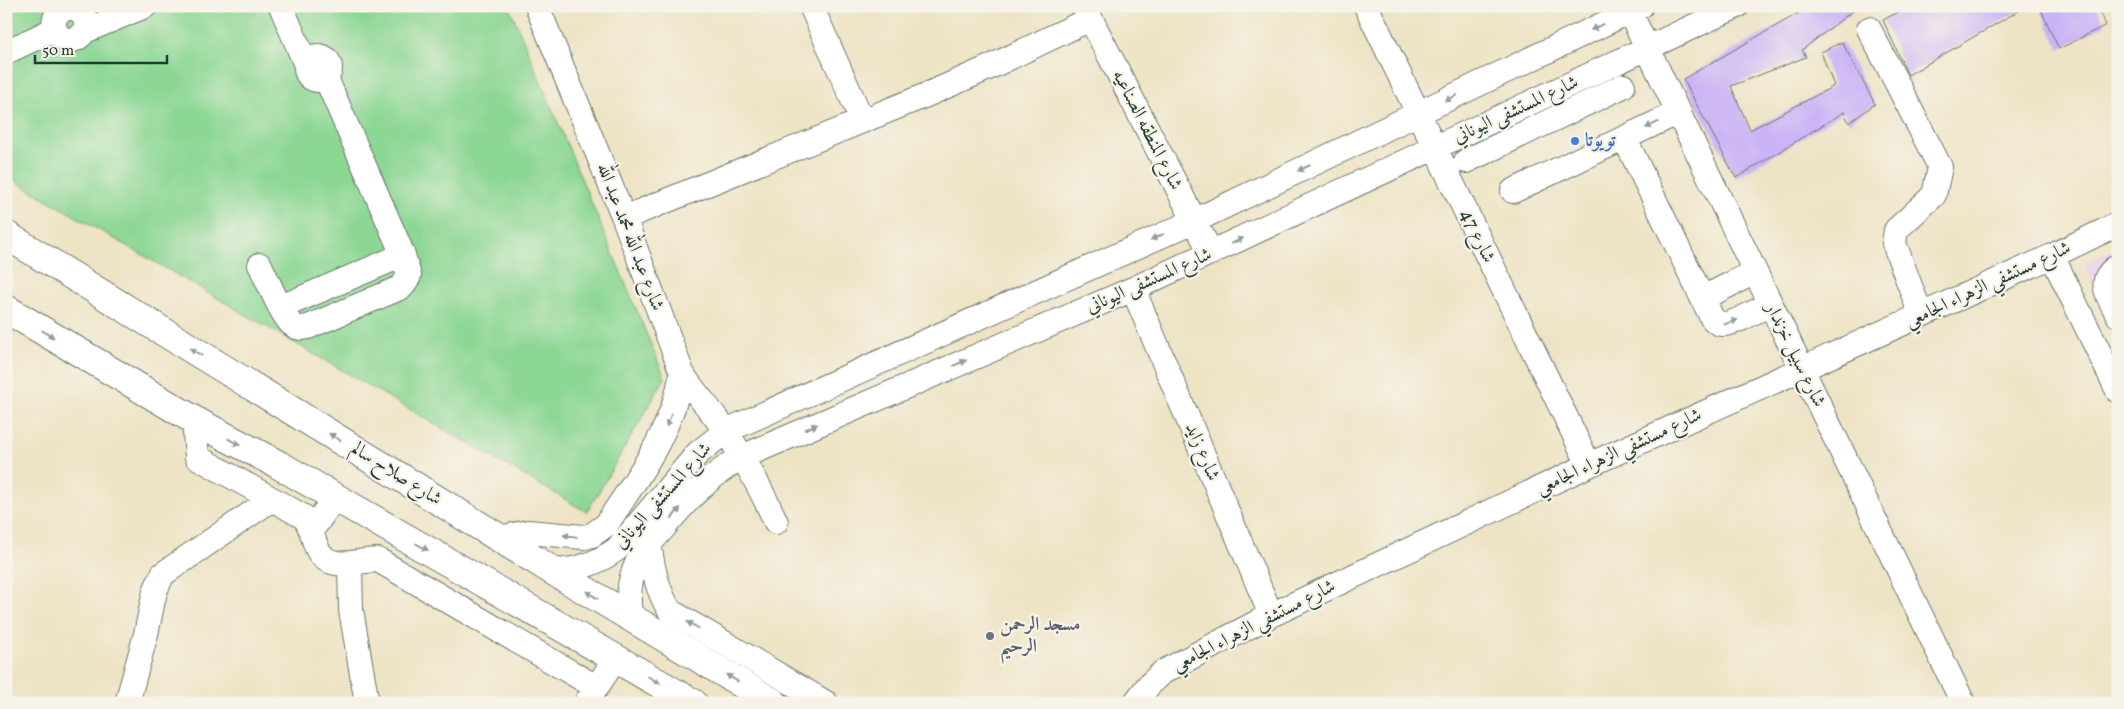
<svg xmlns="http://www.w3.org/2000/svg" width="2124" height="709" viewBox="0 0 2124 709" font-family="Vollkorn,Amiri,serif">
	<rect width="100%" height="100%" fill="#f7f3e8"/>
	<filter id="ink" filterUnits="userSpaceOnUse"><feTurbulence type="fractalNoise" baseFrequency=".02" numOctaves="2"/><feDisplacementMap in="SourceGraphic" scale="10" xChannelSelector="R" yChannelSelector="G"/><feConvolveMatrix kernelMatrix="1 2 1 2 8 2 1 2 1" color-interpolation-filters="sRGB"/></filter>
	<filter id="wash" filterUnits="userSpaceOnUse"><feTurbulence type="fractalNoise" baseFrequency=".0096" numOctaves="4" result="noise"/><feDisplacementMap in="SourceGraphic" scale="20" xChannelSelector="R" yChannelSelector="G"/><feGaussianBlur stdDeviation="1.12" result="paint"/><feColorMatrix in="noise" values="0 0 0 0 0 0 0 0 0 0 0 0 0 0 0 0 0 1.4 0 .05"/><feComposite in="paint" operator="in"/></filter>
	<g filter="url(#wash)">
		<rect width="100%" height="100%" fill="#eee3c5"/>
		<path fill="#edd0e8" d="M2118 247V336L2084 264Z"/>
		<path fill="#8cd794" stroke="#568a64" d="M6 6H509L665 378 587 512 6 176Z"/>
		<g id="blocks">
			<path fill="#cab3f6" d="M1811 6H1859L1802 50 1806 57 1731 86 1750 130 1834 86 1821 52 1842 42 1875 104 1849 123 1844 112 1736 178 1683 79Z
				M1909 6H2027L1908 75 1883 20Z
				M2039 6H2096L2106 25 2059 49Z"/>
		</g>
	</g>
	<g filter="url(#ink)">
		<use href="#blocks" fill-opacity="0" stroke="#677767" stroke-width="1"/>
		<g fill="none" stroke-linecap="round" stroke-linejoin="round">
			<g stroke="#677767" stroke-width="26">
				<path id="minor" d="M281 6 306 65
					M537 6 624 218 682 373C693 391 707 405 719 422 742 453 760 487 776 522
					M811 6 862 120
					M1084 6 1211 253
					M1366 6 1589 465
					M1627 6 1963 703
					M54 24a16 16 0 1 1 32 0a16 16 0 1 1-32 0Z
					M1869 29 1940 167 1934 195 1896 230 1894 243 1921 315
					M85 31 145 6
					M6 52 55 29
					M306 68a12 12 0 1 1 24 0a12 12 0 1 1-24 0Z
					M1625 139 1712 318C1715 321 1718 324 1722 324 1734 325 1759 309 1770 304
					M1466 161 1623 86
					M1513 191 1679 112
					M624 218 924 96 988 68 1090 19
					M2052 256 2118 391
					M260 265C266 277 283 319 293 325 298 329 302 328 308 327L402 287 409 276 403 255 326 78
					M2118 266C2095 281 2109 296 2118 315
					M1133 289 1271 615
					M1703 298 1755 272
					M281 307 403 255
					M194 420 197 457 304 517C311 526 312 535 316 546 327 574 356 560 378 560L596 687
					M312 530 335 497
					M499 538 528 532 584 537 592 535 606 525C638 476 672 432 682 373
					M649 544C653 569 657 590 670 611L826 703
					M350 564 351 610 367 703
					M553 571C578 570 596 564 617 549L698 453 726 431 1194 221 1641 6
					M630 617C628 600 628 584 635 568 640 554 651 542 661 531 685 502 709 476 742 457L1133 289 1737 6
					M127 703 146 634 155 591 163 574 272 499
					M586 703 616 658
					M1135 703 1148 686 1163 672 1271 615 1589 465 2052 256 2118 224"/>
			</g>
			<g stroke="#677767" stroke-width="30">
				<path id="highway" d="M6 235 553 571 774 703
					M6 309 194 420 279 465 693 703"/>
			</g>
			<use href="#minor" stroke="#fff" stroke-width="24"/>
			<use href="#highway" stroke="#fff" stroke-width="28"/>
		</g>
		<defs><path id="oneway-solid" d="M-6-.8H1V-3.2L6.5 0L1 3.2V.8H-6Z" transform="scale(1.25)"/></defs>
		<g fill="#8f9e9a">
			<use href="#oneway-solid" transform="translate(1597 27) rotate(154)"/>
			<use href="#oneway-solid" transform="translate(1451 98) rotate(154)"/>
			<use href="#oneway-solid" transform="translate(1652 125) rotate(154)"/>
			<use href="#oneway-solid" transform="translate(1304 168) rotate(155)"/>
			<use href="#oneway-solid" transform="translate(1157 237) rotate(156)"/>
			<use href="#oneway-solid" transform="translate(1237 241) rotate(-25)"/>
			<use href="#oneway-solid" transform="translate(1731 322) rotate(-19)"/>
			<use href="#oneway-solid" transform="translate(48 334) rotate(31)"/>
			<use href="#oneway-solid" transform="translate(196 352) rotate(-148)"/>
			<use href="#oneway-solid" transform="translate(960 363) rotate(-23)"/>
			<use href="#oneway-solid" transform="translate(669 420) rotate(112)"/>
			<use href="#oneway-solid" transform="translate(811 427) rotate(-23)"/>
			<use href="#oneway-solid" transform="translate(335 437) rotate(-148)"/>
			<use href="#oneway-solid" transform="translate(234 442) rotate(28)"/>
			<use href="#oneway-solid" transform="translate(676 513) rotate(-50)"/>
			<use href="#oneway-solid" transform="translate(570 536) rotate(-173)"/>
			<use href="#oneway-solid" transform="translate(422 547) rotate(30)"/>
			<use href="#oneway-solid" transform="translate(592 595) rotate(-149)"/>
			<use href="#oneway-solid" transform="translate(693 625) rotate(-150)"/>
			<use href="#oneway-solid" transform="translate(732 678) rotate(-149)"/>
			<use href="#oneway-solid" transform="translate(654 680) rotate(30)"/>
		</g>
	</g>
	<circle fill="#3f7fe0" stroke="#f7f3e8" stroke-width="2" cx="1575" cy="141" r="5"/>
	<circle fill="#6b7280" stroke="#f7f3e8" stroke-width="2" cx="990" cy="636" r="5"/>
	<g text-anchor="middle" dominant-baseline="central" stroke-width="4.5" stroke-linejoin="round" paint-order="stroke">
		<g font-size="19" fill="#1f3d34" stroke="#f7f3e8">
			<text transform="translate(1516 110) rotate(-25)">شارع المستشفى اليوناني</text>
			<text transform="translate(1147 130) rotate(63)">شارع المنطقه الصناعيه</text>
			<text transform="translate(1477 236) rotate(64)">شارع 47</text>
			<text transform="translate(630 237) rotate(69)">شارع عبد الله محمد عبد الله</text>
			<text transform="translate(1149 281) rotate(-24)">شارع المستشفى اليوناني</text>
			<text transform="translate(1988 285) rotate(-25)">شارع مستشفي الزهراء الجامعي</text>
			<text transform="translate(1795 355) rotate(64)">شارع سبيل خزندار</text>
			<text transform="translate(1202 452) rotate(67)">شارع زايد</text>
			<text transform="translate(1619 452) rotate(-25)">شارع مستشفي الزهراء الجامعي</text>
			<text transform="translate(396 474) rotate(32)">شارع صلاح سالم</text>
			<text transform="translate(663 496) rotate(-48)">شارع المستشفى اليوناني</text>
			<text transform="translate(1254 626) rotate(-27)">شارع مستشفي الزهراء الجامعي</text>
		</g>
		<g font-size="19" font-weight="bold" fill="#366cbe" stroke="#f7f3e8" text-anchor="start">
			<text x="1585" y="141">تويوتا</text>
		</g>
		<g font-size="19" font-weight="bold" fill="#5b616d" stroke="#f7f3e8" text-anchor="start">
			<text x="1000" y="625">مسجد الرحمن<tspan x="1000" dy="22">الرحيم</tspan></text>
		</g>
	</g>
	<rect width="2124" height="709" fill="none" stroke="#f7f3e8" stroke-width="25"/>
	<path d="M35 55v8h132v-8" fill="none" stroke="#1f3d34" stroke-width="2.5"/>
	<text x="42" y="55" font-size="15" fill="#1f3d34" stroke="#f7f3e8" stroke-width="4" paint-order="stroke">50 m</text>
</svg>
